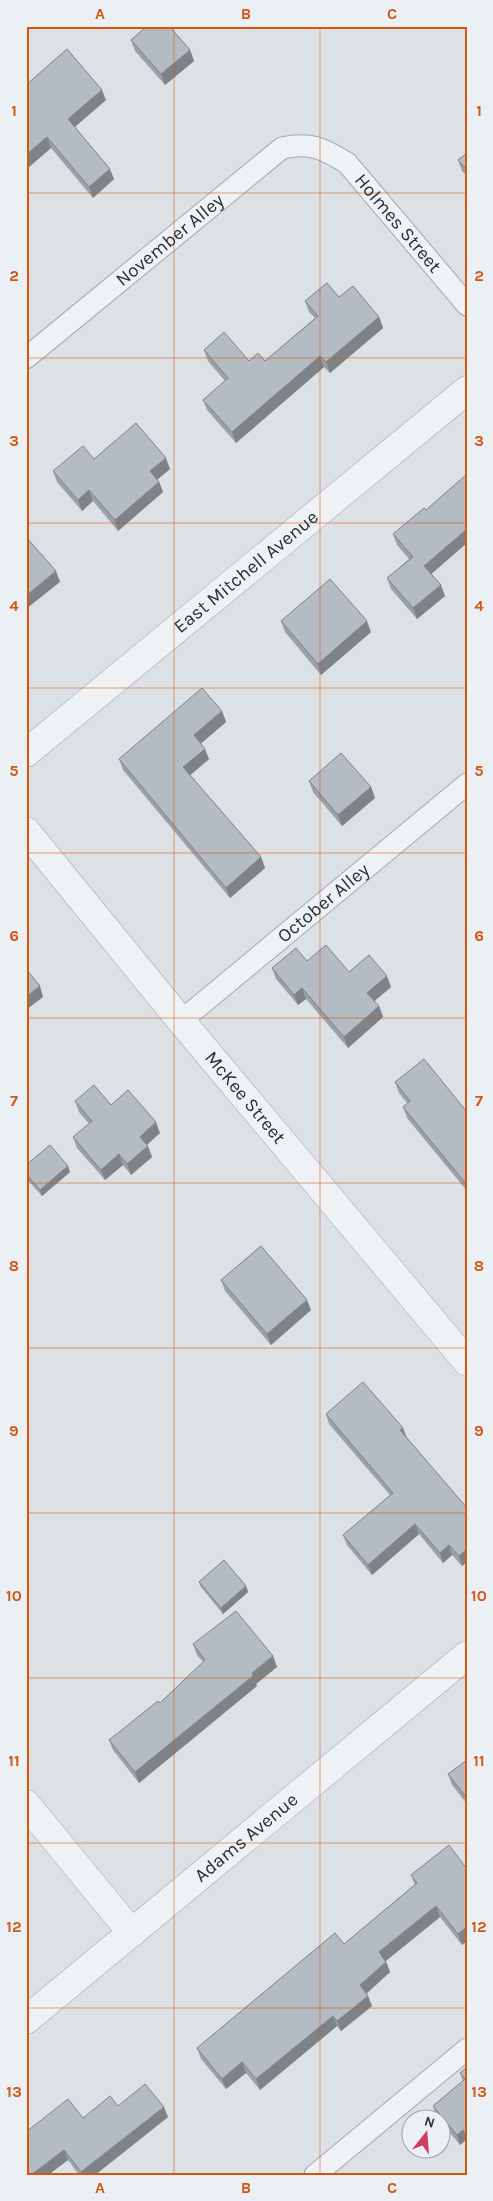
<svg xmlns="http://www.w3.org/2000/svg" width="493" height="2201" viewBox="0 0 493 2201" font-family="Karla,sans-serif">
	<rect width="100%" height="100%" fill="#dce1e6"/>
	<g fill="none" stroke-linecap="round" stroke-linejoin="round">
		<g stroke="#a2a9b0" stroke-width="23">
			<g id="service">
				<path id="s1" d="M26 358 282 148C311 142 322 148 347 163L467 305"/>
				<path id="s2" d="M181 1021 467 784"/>
				<path d="M315 2175 467 2049"/>
			</g>
		</g>
		<g stroke="#a2a9b0" stroke-width="29">
			<g id="minor">
				<path id="s3" d="M26 753 467 390"/>
				<path id="s4" d="M26 831 181 1021 467 1362"/>
				<path d="M26 1804 132 1933"/>
				<path id="s5" d="M26 2020 467 1655"/>
			</g>
		</g>
		<use href="#service" stroke="#eff2f5" stroke-width="21"/>
		<use href="#minor" stroke="#eff2f5" stroke-width="28"/>
	</g>
	<path fill="#9ba1a8" d="M147 26H173L171 28 190 50 194 61 165 85 135 51 131 40Z
		M26 85 106 100 75 127 114 179 93 198 51 148 29 167 26 164Z
		M467 153V176L462 171 458 160Z
		M339 297 379 317 383 328 330 373 324 367 236 443 207 410 203 400 225 381 208 361 204 350 249 361H265L315 318 309 312 305 301Z
		M94 459 170 469 157 480 159 482 163 492 118 531 93 501 82 511 57 482 53 471Z
		M393 534 432 574 445 596 417 619 391 589 387 578 409 559 397 545Z
		M281 621 371 632 321 675 285 632Z
		M222 711 226 722 201 743 209 759 190 775 261 857 265 868 230 898 123 770 119 759Z
		M309 781 371 787 375 798 342 826 313 792Z
		M307 961 349 972 391 987 374 1001 379 1006 383 1017 348 1048 306 999 298 1005 276 979 272 968Z
		M395 1082 467 1112V1191L407 1118 403 1107 408 1104 399 1093Z
		M75 1101 111 1105 160 1133 147 1145 152 1157 131 1175 123 1165 105 1180 77 1148 73 1137 89 1124 79 1112Z
		M26 1165 70 1172 42 1196 26 1178Z
		M221 1280 311 1310 271 1345 225 1291Z
		M326 1414 407 1438 467 1508V1562L462 1566 452 1555 443 1563 419 1534 372 1575 347 1545 343 1535 390 1495 329 1424Z
		M199 1582 246 1586 248 1592 223 1614 201 1587Z
		M193 1644 273 1656 277 1667 256 1684 257 1686 139 1783 113 1750 109 1740 160 1703 203 1662 197 1655Z
		M467 1760V1804L452 1785 448 1774Z
		M467 1869V1941L462 1945 440 1917 386 1961 390 1972 366 1993 368 1996 372 2006 341 2031 337 2026 260 2090 246 2073 226 2089 201 2059 197 2048 344 1944 415 1885 411 1875Z
		M467 2067V2139L460 2145 440 2121V2118H438L436 2116 433 2106 463 2081 460 2073Z
		M118 2106 168 2117 95 2175H79L68 2160 48 2175H26L83 2118Z"/>
	<path fill="#7e8388" d="M190 50 194 61 165 85 161 74Z
		M102 90 106 100 71 130 68 119Z
		M47 137 51 148 29 167 26 161V155Z
		M110 169 114 179 93 198 89 187Z
		M379 317 383 328 330 373 326 362Z
		M320 356 324 367 236 443 232 432Z
		M166 458 170 469 154 482 150 471Z
		M159 482 163 492 118 531 115 520Z
		M89 490 93 501 82 511 78 500Z
		M467 529V543L428 577 424 566Z
		M56 571 60 582 26 609V596Z
		M441 585 445 596 417 619 413 608Z
		M367 621 371 632 321 675 318 664Z
		M222 711 226 722 198 746 194 735Z
		M205 749 209 759 187 778 183 767Z
		M371 787 375 798 342 826 338 815Z
		M261 857 265 868 230 898 226 888Z
		M387 976 391 987 371 1004 367 993Z
		M40 986 43 997 26 1010V997Z
		M302 988 306 999 298 1005 294 995Z
		M379 1006 383 1017 348 1048 344 1037Z
		M156 1122 160 1133 144 1147 140 1137Z
		M148 1146 152 1157 131 1175 127 1164Z
		M119 1154 123 1165 105 1180 101 1170Z
		M68 1166 70 1172 42 1196 40 1190Z
		M307 1300 311 1310 271 1345 267 1334Z
		M403 1428 407 1438 400 1430Z
		M415 1524 419 1534 372 1575 368 1565Z
		M449 1545 452 1555 443 1563 440 1553Z
		M467 1549V1562L462 1566 459 1556Z
		M246 1586 248 1592 223 1614 221 1608Z
		M273 1656 277 1667 256 1684 257 1686 139 1783 135 1772Z
		M436 1906 440 1917 383 1963 379 1952Z
		M467 1927V1941L462 1945 458 1934Z
		M386 1962 390 1972 364 1996 360 1985Z
		M368 1996 372 2006 341 2031 337 2021Z
		M333 2016 337 2026 260 2090 256 2079Z
		M242 2062 246 2073 226 2089 222 2079Z
		M164 2107 168 2117 95 2175H83L81 2172Z
		M463 2130 467 2139 460 2145 457 2135Z
		M64 2150 68 2160 48 2175H31Z"/>
	<path fill="#b4bbc3" stroke="#7e8388" d="M147 26H169L190 50 161 74 131 40Z
		M67 49 102 90 68 119 110 169 89 187 47 137 26 155V85Z
		M467 153V170L458 160Z
		M327 283 339 297 353 286 379 317 326 362 320 356 232 432 203 400 228 378 204 350 224 332 249 361 258 353 265 361 318 316 305 301Z
		M136 423 166 458 150 471 159 482 115 520 89 490 78 500 53 471 83 446 94 459Z
		M467 474V529L424 566 441 585 413 608 387 578 413 557 393 534 424 508 426 510Z
		M26 537 56 571 26 596Z
		M330 579 367 621 318 664 281 621Z
		M202 688 222 711 194 735 205 749 183 767 261 857 226 888 119 759Z
		M341 753 371 787 338 815 309 781Z
		M326 945 349 972 369 955 387 976 367 993 379 1006 344 1037 302 988 294 995 272 968 296 948 307 961Z
		M26 969 40 986 26 997Z
		M424 1059 467 1112V1120L465 1121 467 1122V1185L403 1107 410 1101 395 1082Z
		M94 1085 111 1105 128 1090 156 1122 140 1137 148 1146 127 1164 119 1154 101 1170 73 1137 92 1121 75 1101Z
		M50 1145 68 1166 40 1190 26 1174V1165Z
		M261 1246 307 1300 267 1334 221 1280Z
		M363 1382 403 1428 400 1430 467 1508V1549L459 1556 449 1545 440 1553 415 1524 368 1565 343 1535 393 1493 326 1414Z
		M224 1560 246 1586 221 1608 199 1582Z
		M236 1611 273 1656 252 1673 253 1676 135 1772 109 1740 158 1701 160 1703 205 1660 193 1644Z
		M467 1760V1798L448 1774Z
		M449 1845 467 1869V1927L458 1934 436 1906 379 1952 386 1962 360 1985 368 1996 337 2021 333 2016 256 2079 242 2062 222 2079 197 2048 335 1933 344 1944 417 1883 411 1875Z
		M467 2067V2134L463 2130 457 2135 433 2106 465 2079 460 2073Z
		M145 2084 164 2107 81 2172 64 2150 31 2175H26V2132L68 2099 83 2118 110 2096 118 2106Z"/>
	<path fill="none" stroke="#d55511" stroke-width="1" stroke-opacity="0.55" d="M174 26V2175M320 26V2175M26 193H467M26 358H467M26 523H467M26 688H467M26 853H467M26 1018H467M26 1183H467M26 1348H467M26 1513H467M26 1678H467M26 1843H467M26 2008H467"/>
	<g text-anchor="middle" dominant-baseline="central" stroke-width="4.5" stroke-linejoin="round" paint-order="stroke">
		<g font-size="19" fill="#26313c" stroke="#ebf0f4">
			<text stroke="none"><textPath href="#s1" startOffset="479">Holmes Street</textPath></text>
			<text stroke="none"><textPath href="#s1" startOffset="186">November Alley</textPath></text>
			<text stroke="none"><textPath href="#s3" startOffset="285">East Mitchell Avenue</textPath></text>
			<text stroke="none"><textPath href="#s2" startOffset="185">October Alley</textPath></text>
			<text stroke="none"><textPath href="#s4" startOffset="345">McKee Street</textPath></text>
			<text stroke="none"><textPath href="#s5" startOffset="286">Adams Avenue</textPath></text>
		</g>
	</g>
	<rect width="493" height="2201" fill="none" stroke="#ebf0f4" stroke-width="55"/>
	<g transform="translate(426 2134) rotate(17)"><circle r="24" fill="#ebf0f4" stroke="#9ca4aa"/>
	<path d="M0-4L9 19L0 12L-9 19Z" fill="#cc4065"/>
	<text y="-8" font-size="14" font-weight="bold" text-anchor="middle" fill="#26313c">N</text>
	</g>
	<rect x="28" y="28" width="438" height="2146" fill="none" stroke="#d55511" stroke-width="2"/>
	<g font-size="16" text-anchor="middle" font-weight="bold" fill="#d55511">
		<text x="100" y="19">A</text>
		<text x="246" y="19">B</text>
		<text x="392" y="19">C</text>
		<text x="14" y="116">1</text>
		<text x="479" y="116">1</text>
		<text x="14" y="281">2</text>
		<text x="479" y="281">2</text>
		<text x="14" y="446">3</text>
		<text x="479" y="446">3</text>
		<text x="14" y="611">4</text>
		<text x="479" y="611">4</text>
		<text x="14" y="776">5</text>
		<text x="479" y="776">5</text>
		<text x="14" y="941">6</text>
		<text x="479" y="941">6</text>
		<text x="14" y="1106">7</text>
		<text x="479" y="1106">7</text>
		<text x="14" y="1271">8</text>
		<text x="479" y="1271">8</text>
		<text x="14" y="1436">9</text>
		<text x="479" y="1436">9</text>
		<text x="14" y="1601">10</text>
		<text x="479" y="1601">10</text>
		<text x="14" y="1766">11</text>
		<text x="479" y="1766">11</text>
		<text x="14" y="1932">12</text>
		<text x="479" y="1932">12</text>
		<text x="14" y="2097">13</text>
		<text x="479" y="2097">13</text>
		<text x="100" y="2193">A</text>
		<text x="246" y="2193">B</text>
		<text x="392" y="2193">C</text>
	</g>
</svg>
